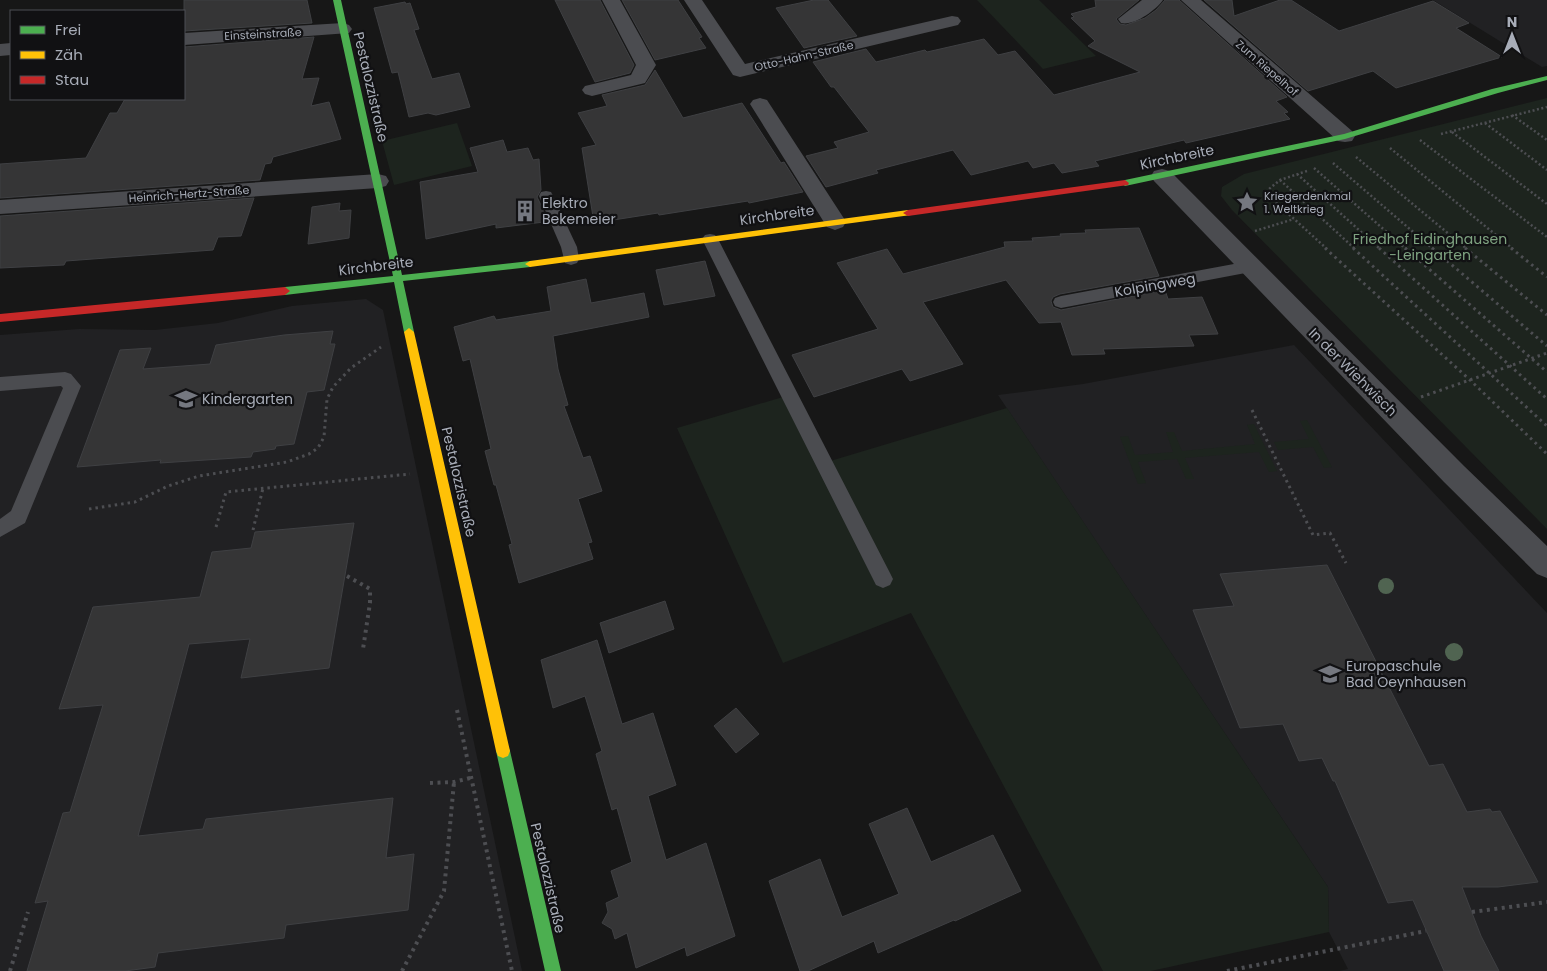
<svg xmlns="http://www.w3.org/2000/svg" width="1547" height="971" viewBox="0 0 1547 971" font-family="Poppins,sans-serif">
	<rect width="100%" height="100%" fill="#171717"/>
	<path fill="#212123" d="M1433 0H1547V66L1542 67Z
		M366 299 383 310 522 971H0V335L79 329 155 330 218 323 292 306Z
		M1294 345 1547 613V971H1339L1348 969 1329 932 1328 887 998 395 1083 384Z"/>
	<path fill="#1d241e" d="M977 0H1039L1096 56 1043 69Z
		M1547 98V529L1232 210 1221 196 1222 187 1244 174Z
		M457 123 472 166 394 185 382 141Z
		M783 397 817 465 1007 408 1328 887 1329 932 1151 971H1103L911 613 783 663 677 428Z
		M1307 420 1332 467 1324 468 1313 447 1278 450 1274 442 1309 439 1300 421Z
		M1254 424 1277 471 1269 472 1259 452 1185 458 1194 479H1186L1177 459 1138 462 1146 483 1138 484 1120 437 1128 436 1135 455 1173 452 1166 432H1174L1182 451 1255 444 1247 425Z"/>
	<path fill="#353536" stroke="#3f4043" d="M184 0H307L312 23 184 31Z
		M555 0H600L634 65 630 73 595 82Z
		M622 0H678L702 37 699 38 706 48 655 60Z
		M814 0H828L857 36 804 48 776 8Z
		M1095 0H1139L1116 19 1120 24 1126 25 1145 18 1156 10 1165 0H1179L1287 97 1276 101 1288 112 1284 113 1290 119 1186 143 1184 140 1095 161 1099 166 1062 173 1054 163 1033 168 1028 161 971 175 953 150 876 170 878 173 826 187 806 156 838 148 834 142 869 132 834 87H831L813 62 866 49 876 62 925 50 927 52 984 39 998 55 1015 51 1054 95 1140 72 1088 46 1095 41 1071 18 1074 17 1071 14 1096 7Z
		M1204 0H1232L1234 16 1280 0H1291L1339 31 1433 1 1469 23 1456 28 1502 57 1396 88 1373 71 1308 91Z
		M405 2 406 4 410 3 419 29 414 30 432 79 459 73 470 107 436 115 428 113 409 117 398 72 392 73 374 8Z
		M314 37 302 79 319 78 311 106 329 102 341 139 273 157 271 163 265 164 260 180 0 198V164L86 158 110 113H117L125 99H184V47Z
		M655 70 683 118 742 103 781 163 784 162 803 192 749 203 748 201 659 215 658 213 594 223 582 148 596 145 578 113 607 106 602 95 645 85Z
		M503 140 507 152 528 148 533 160 539 159 541 190 537 197 543 209 544 222 496 228V224L426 239 420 182 478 172 470 148Z
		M254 198 241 236 218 237 213 250 66 261 64 265 0 268V216Z
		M340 203 339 211 351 210 349 238 308 244 312 207Z
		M1139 228 1159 276 1060 294 1053 297 1051 301 1053 307 1061 310 1165 290 1168 299 1202 297 1218 334 1189 335 1194 346 1103 349 1105 354 1072 355 1061 322 1039 323 1006 280 923 302 963 364 910 381 902 369 814 397 792 355 878 329 837 263 887 249 903 274 1005 247 1004 242 1033 241 1032 238 1061 236 1060 234 1086 233 1085 230Z
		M705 261 715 296 664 305 656 270Z
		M586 279 591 303 644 293 649 317 553 336 558 369 568 405 564 406 583 458 590 456 602 491 578 499 592 542 588 543 593 559 519 583 509 545 512 544 496 485H494L485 451 491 449 470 359 463 361 454 327 494 316 496 320 551 311 547 287Z
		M333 331 330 344H335L324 390 307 392 294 444 276 446 275 449 253 452 251 457 160 463 161 460 77 467 120 350 151 348 143 369 210 364 216 345 284 335Z
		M354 523 329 668 241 678 250 639 189 644 138 836 203 829 206 819 393 798 386 858 414 854 408 910 286 925 284 938 158 953 155 967 125 971H27L48 901 35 903 63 813 70 812 103 705 59 709 93 607 200 597 212 552 251 548 255 532Z
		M1327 565 1429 766 1443 764 1467 812 1490 809 1492 812 1500 811 1538 882 1498 887H1462L1481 936 1499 971H1444L1413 900 1388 903 1335 781H1333L1322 758 1299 761 1283 724 1240 728 1193 610 1234 606 1220 574Z
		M665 601 674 629 609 653 600 623Z
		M597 640 622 724 653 713 676 785 648 796 666 860 706 843 735 936 687 956 685 947 636 968 627 933 615 939 612 929 602 923 608 912 606 903 619 897 611 871 632 862 617 808 612 810 596 754 602 751 585 696 553 708 541 660Z
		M736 708 759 734 736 753 714 726Z
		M907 808 931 862 993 835 1021 891 955 921 954 920 878 953 874 941 808 971H800L769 881 820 859 842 917 899 894 869 824Z"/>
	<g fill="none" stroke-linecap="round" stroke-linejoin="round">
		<path stroke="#4d4e52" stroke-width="2.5" stroke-dasharray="2 2.5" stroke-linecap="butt" d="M1512 115 1547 140
			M1485 123 1547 170
			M1452 132 1547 204
			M1441 134 1547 107
			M1420 140 1547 237
			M1390 148 1513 249
			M1356 157 1467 249
			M1333 163 1433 249
			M1314 168 1406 249
			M1307 171 1280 180 1269 189 1270 197 1327 249
			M1297 174 1380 249
			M1280 180 1355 249
			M1255 231 1294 219"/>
		<path stroke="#4d4e52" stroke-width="3" stroke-dasharray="2.5 4" stroke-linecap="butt" d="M1325 248 1470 380 1547 454
			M1353 248 1547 426
			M1379 248 1547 399
			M1405 248 1547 372
			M1432 248 1547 346
			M1465 248 1547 315
			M1511 248 1547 277
			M1421 397 1547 353
			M1252 410 1313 535 1330 533 1346 563
			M89 509 135 502 168 486 199 476 287 462 309 454 318 448 324 437 327 399 333 387 351 368 381 347
			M216 527 226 492 410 474
			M253 530 263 488"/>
		<path stroke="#4d4e52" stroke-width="4" stroke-dasharray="3 4.5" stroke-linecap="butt" d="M347 576 370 589V603L363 649
			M457 710 512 971
			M430 783 454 782 470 778
			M1472 912 1547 902
			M10 971 28 912
			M402 971 444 891 454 782
			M1227 971 1426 931"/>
		<path fill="#4b4c50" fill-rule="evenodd" d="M546 191 551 192 553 196 577 247 579 259 577 263 571 265 565 263 561 247 539 196 541 192Z
			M710 234 715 235 718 239 890 573 893 579 890 585 883 588 876 585 702 239 705 235Z
			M1250 261 1256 263 1258 267 1256 271 1061 308 1055 306 1053 302 1055 298 1061 296Z
			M65 372 71 374 81 386 25 523 0 537V519L11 511 63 388 61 386 0 391V377Z"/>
		<path fill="#4b4c50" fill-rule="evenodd" d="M602 0H620L656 65 645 83 592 96 585 94 582 90 585 86 631 75 636 65Z
			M684 0H702L745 64 952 16 958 17 961 21 958 25 740 77 733 75Z
			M1142 0H1163C1155 11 1134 26 1121 23L1118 19Z
			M1181 0H1201L1352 131 1355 136 1352 141 1345 142 1338 141Z
			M343 23 349 25 352 29 349 33 184 45V33Z
			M11 43V55L0 56V44Z
			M760 98 767 100 843 217 846 222 843 227 835 230 827 227 750 104 753 100Z
			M1162 169 1170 171 1464 466 1547 546V578L1537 574 1444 482 1154 181 1151 176 1154 171Z
			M378 174 386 176 389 181 386 186 378 188 0 214V200Z"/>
		<path fill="#4caf50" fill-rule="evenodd" d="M333 0H341L402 275 530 261 535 264 530 267 403 281 414 332 409 336 404 332 394 282 285 295 280 291 285 287 393 276Z
			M1547 76V80L1498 93 1345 139 1125 186 1121 183 1125 180 1344 134 1492 89Z
			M503 744 508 746 510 751 561 971H545L496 751 498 746Z"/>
		<path fill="#ffc107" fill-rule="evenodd" d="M908 210 913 213 911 215 530 267 525 264 530 261Z
			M409 328 414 332 510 751 508 756 503 758 498 756 496 751 404 332Z"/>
		<path fill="#c62828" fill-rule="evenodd" d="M1125 180 1129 183 1128 185 908 216 903 213 908 210Z
			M285 287 290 291 285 295 0 322V314Z"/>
	</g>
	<g fill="#506451">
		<circle cx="1386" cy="586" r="8"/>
		<circle cx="1454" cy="652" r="9"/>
	</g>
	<defs>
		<g id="sight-bare" transform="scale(1.725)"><path d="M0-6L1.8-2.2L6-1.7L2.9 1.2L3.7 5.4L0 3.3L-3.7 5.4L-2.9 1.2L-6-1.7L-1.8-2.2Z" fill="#757880" stroke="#111113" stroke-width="2.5" paint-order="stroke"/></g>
		<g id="building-bare" transform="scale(1.725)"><path d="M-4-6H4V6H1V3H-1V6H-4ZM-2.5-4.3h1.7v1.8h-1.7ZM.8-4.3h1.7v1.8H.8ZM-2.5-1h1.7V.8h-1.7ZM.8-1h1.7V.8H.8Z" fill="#757880" stroke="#111113" stroke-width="2.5" paint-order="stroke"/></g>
		<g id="school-bare" transform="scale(1.725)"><path d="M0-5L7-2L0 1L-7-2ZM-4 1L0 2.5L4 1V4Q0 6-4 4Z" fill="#757880" stroke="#111113" stroke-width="2.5" paint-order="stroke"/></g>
	</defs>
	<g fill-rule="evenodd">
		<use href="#sight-bare" x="1247" y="202"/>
		<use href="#building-bare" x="525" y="211"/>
		<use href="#school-bare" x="186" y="399"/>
		<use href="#school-bare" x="1330" y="674"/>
	</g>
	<g text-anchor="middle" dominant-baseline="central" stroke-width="4.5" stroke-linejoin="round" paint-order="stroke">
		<g font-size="11" fill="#a8adb8" stroke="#111113">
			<text transform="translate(263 34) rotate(-3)">Einsteinstraße</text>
			<text transform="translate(804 56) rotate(-13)">Otto-Hahn-Straße</text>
			<text transform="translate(1267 68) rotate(41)">Zum Riepelhof</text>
			<text transform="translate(189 194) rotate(-4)">Heinrich-Hertz-Straße</text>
		</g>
		<g font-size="11" fill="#a8adb8" stroke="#111113" text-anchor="start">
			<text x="1264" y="196">Kriegerdenkmal<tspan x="1264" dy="13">1. Weltkrieg</tspan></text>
		</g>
		<g font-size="14" fill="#a8adb8" stroke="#111113">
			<text transform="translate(371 87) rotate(77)">Pestalozzistraße</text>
			<text transform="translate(1177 157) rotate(-12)">Kirchbreite</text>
			<text transform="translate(777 215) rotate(-8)">Kirchbreite</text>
			<text transform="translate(376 266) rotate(-7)">Kirchbreite</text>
			<text transform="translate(1155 285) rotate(-10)">Kolpingweg</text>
			<text transform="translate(1353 372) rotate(45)">In der Wiehwisch</text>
			<text transform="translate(459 482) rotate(77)">Pestalozzistraße</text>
			<text transform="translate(548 878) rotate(77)">Pestalozzistraße</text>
		</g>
		<g font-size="14" fill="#a8adb8" stroke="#111113" text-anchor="start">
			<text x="542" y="203">Elektro<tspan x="542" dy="16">Bekemeier</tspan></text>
			<text x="202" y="399">Kindergarten</text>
			<text x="1346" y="666">Europaschule<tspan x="1346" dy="16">Bad Oeynhausen</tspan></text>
		</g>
		<g font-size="14" fill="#7fa381" stroke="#111113">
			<text x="1430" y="239">Friedhof Eidinghausen<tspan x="1430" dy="16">-Leingarten</tspan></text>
		</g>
	</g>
	<rect x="10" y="10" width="175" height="90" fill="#111113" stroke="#4d4f55"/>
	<rect x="20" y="26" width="25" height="8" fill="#4caf50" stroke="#4d4f55"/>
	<text x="55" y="35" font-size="15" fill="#a8adb8">Frei</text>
	<rect x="20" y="51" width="25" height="8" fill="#ffc107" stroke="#4d4f55"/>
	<text x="55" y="60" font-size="15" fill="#a8adb8">Zäh</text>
	<rect x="20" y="76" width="25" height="8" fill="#c62828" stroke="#4d4f55"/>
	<text x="55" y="85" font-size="15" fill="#a8adb8">Stau</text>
	<g transform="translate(1512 35)" stroke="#111113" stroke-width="4" paint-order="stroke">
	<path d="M0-4L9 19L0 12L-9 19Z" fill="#a8adb8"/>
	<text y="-8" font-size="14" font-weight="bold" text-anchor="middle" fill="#a8adb8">N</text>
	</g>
</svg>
